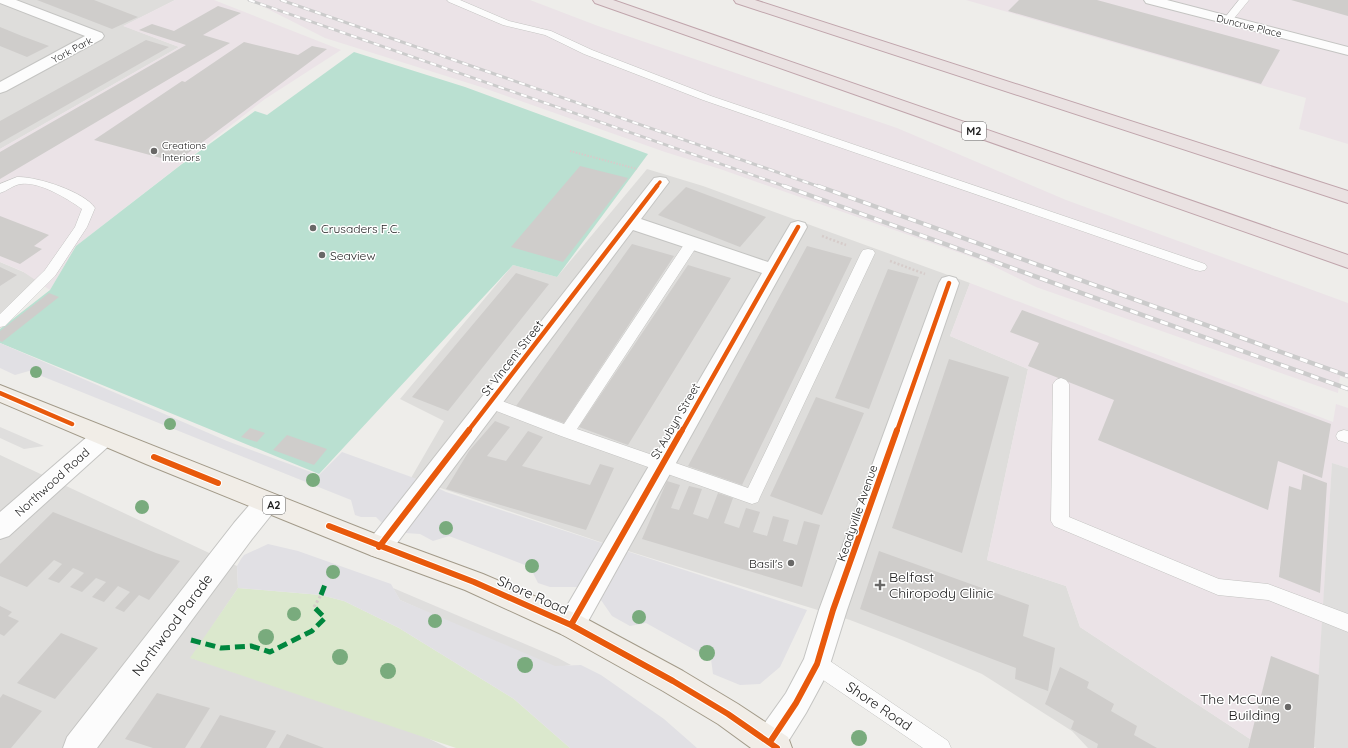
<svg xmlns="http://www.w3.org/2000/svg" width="1348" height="748" viewBox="0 0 1348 748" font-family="Quicksand,sans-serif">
	<rect width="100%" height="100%" fill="#eeedea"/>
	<path fill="#dedddb" d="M0 0H175L124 26 179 47 0 149Z
		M647 169 703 186 970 283 950 336 1028 369 987 560 1066 586 1080 627 1250 739 1248 748H1088L1072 731 982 674 902 640 850 620 615 547 411 478 444 421 400 399 513 265 557 277Z
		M0 262 47 282 0 316Z
		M0 455 237 566 238 588 191 658 365 707 448 748H0Z"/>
	<path fill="#ebe3e7" d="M175 0H214L341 50 265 99 76 246 50 290 22 271 0 262V149L179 47 123 26Z
		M250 0H530L598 26 897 128 1066 200 1348 303V379L1340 376 1338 393 1036 287 983 261 720 169 665 152 481 87 325 38Z
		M966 0H1348V144L1299 129 1306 98Z
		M970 283 1333 422 1336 404 1348 408V468L1332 463 1319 675 1250 739 1080 627 1066 586 987 560 1028 369 950 336Z"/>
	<path fill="#dbe8cd" d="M238 588 321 595 344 601 399 628 514 699 570 748H456L190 658Z"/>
	<path fill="#bae0d1" d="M354 52 465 87 648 154 557 277 513 265 319 474 0 343V329L50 290 76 246 182 164 255 111 267 115Z"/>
	<path fill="#dfdedd" d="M0 427 44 446 24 449 0 438Z
		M1332 463 1348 468V748H1316L1314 747Z
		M393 588 558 658 571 665 552 668 400 600Z"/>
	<path fill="#e1e0e4" d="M0 343 227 441 319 475 342 452 428 483 446 492 807 610 780 667 760 684 740 685 713 674 711 659 646 623 630 626 612 616 592 587H550L538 583 530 567 449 536 433 541 420 534 391 532 376 517H361L355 515 351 500 29 371 15 375 0 368Z
		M268 544 298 551 391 584 400 600 555 666 581 665 601 675 664 719 697 748H570L514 699 399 628 344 601 321 595 238 588 237 566 241 559 244 555Z"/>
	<path fill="#cfcdcb" d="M37 0H94L138 17 112 29Z
		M1019 0H1097L1280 50 1261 84 1008 11Z
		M1291 0H1348V16Z
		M218 6 241 13 203 35 230 43 0 179V152L186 45 139 30 152 24 174 31Z
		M0 27 22 36 49 46 27 57 0 46Z
		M146 40 169 47 0 143V121Z
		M244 42 298 55 312 46 327 49 176 162 94 140 182 81 185 82Z
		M580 166 628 178 563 262 511 247Z
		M686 187 766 217 740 247 658 215Z
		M0 216 49 235 34 246 42 249 20 264 0 256Z
		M632 244 674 256 564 423 516 406Z
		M807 246 852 258 742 485 688 466Z
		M688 265 731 278 628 445 579 427Z
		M0 267 17 275 0 286Z
		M888 269 919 277 869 409 835 398Z
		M516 273 549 284 448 411 412 397Z
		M49 293 59 297 2 342 0 341V331Z
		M1022 310 1331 424 1322 478 1278 461 1268 510 1098 440 1114 400 1028 366 1039 343 1010 332Z
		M949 359 1009 377 962 553 892 528Z
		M816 397 864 413 822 515 770 496Z
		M495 421 510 427 487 456 506 461 528 431 543 437 522 466 590 485 600 464 614 468 586 530 446 489 469 451Z
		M250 428 265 433 257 442 241 437Z
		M287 435 327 449 314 465 273 450Z
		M1303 474 1327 483 1320 593 1279 577 1289 486 1301 490Z
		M667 481 680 485 671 508 679 510 689 486 702 489 693 514 708 519 718 493 733 498 724 523 739 528 746 508 760 512 753 532 767 536 773 516 789 520 783 541 797 545 804 521 820 525 802 587 642 539Z
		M53 512 156 553 180 561 149 600 139 595 124 612 115 608 130 592 118 586 104 602 92 597 106 582 96 578 82 592 70 587 84 573 78 570 73 568 59 583 48 579 62 564 54 560 27 587 0 576V564Z
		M879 551 1029 605 1023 636 1055 648 1048 691 1015 679 1016 668 860 609Z
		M0 606 12 612 8 616 19 621 4 636 0 634Z
		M61 633 98 648 55 699 17 683Z
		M1271 656 1319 675 1314 748H1248Z
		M1060 667 1089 682 1087 688 1114 704 1111 711 1137 726 1134 735 1157 748H1097L1098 744 1071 729 1074 721 1045 704Z
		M157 693 210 708 185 748H153L125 739Z
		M3 694 42 711 11 748H0V698Z
		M220 715 276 731 266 748H200Z
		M287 734 324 748H279Z"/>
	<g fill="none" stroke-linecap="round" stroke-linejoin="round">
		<g stroke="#c4c4c2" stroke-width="1">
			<path id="service" d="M447 0H460L509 21 551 31 592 50 711 96 1205 264 1207 267 1205 270 1200 271 1195 270 703 100 584 54 545 35 503 25 449 2Z
				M1239 0H1249L1231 22H1225L1223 20Z
				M17 177C36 176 85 192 95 208L87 227 55 276 5 326 0 327V314L45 270 75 227 82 209C68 199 39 181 21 184 13 185 7 191 0 193V184Z
				M692 239 697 240 699 243 577 429 748 488 861 253 863 250 868 249 873 250 875 253 760 497 758 502 752 504 561 436 486 407 483 403 486 399 491 397 564 424 687 240Z
				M1061 378 1066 380 1069 384V517L1219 579 1268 584 1348 614V632L1268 600 1218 595 1054 526 1051 521 1053 384 1056 380Z
				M1344 430 1348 431V443L1338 440 1336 436 1338 432Z
				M817 655 824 657 948 741 951 748H923L810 671 807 664 810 657Z"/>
		</g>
		<g stroke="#c4c4c2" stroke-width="2">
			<path id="minor" d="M0 0H16L102 33 104 36 102 39 6 91 0 93V82L85 36 0 3Z
				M1144 0H1167L1348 47V55L1146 3Z
				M660 177 666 178 669 182 641 219 768 262 791 223 798 221 805 223 807 227 581 634 571 638 561 634 557 625 561 616 762 273 633 230 388 555 379 558 370 555 366 547 370 539 654 178Z
				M949 276 956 278 959 283 847 610 827 674 806 713 784 748H757L755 742 759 731 786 693 804 659 819 610 939 283 942 278Z
				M103 428 111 430 115 437 111 444 9 536 0 539V512L95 430Z
				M267 492 276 495 279 502 276 509 252 539 97 748H63L67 737 234 523 258 495Z"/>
		</g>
		<g stroke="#a29a89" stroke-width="2">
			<path id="primary" d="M0 385 388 539 483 574 581 616 683 671 738 704 788 737 792 748H751L718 724 663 691 561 634 465 590 370 555 146 464 0 402Z"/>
		</g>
		<g stroke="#c0a5ac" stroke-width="2">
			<path id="motorway" d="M593 0H613L1348 255V268L595 3Z
				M734 0H755L1348 191V203L736 3Z"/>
		</g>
		<path stroke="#d6ccca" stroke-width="2" stroke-dasharray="1.5 1.5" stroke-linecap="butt" d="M570 151 637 169"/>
		<path stroke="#d6ccca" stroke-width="2.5" stroke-dasharray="2 2" stroke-linecap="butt" d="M822 236 846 245
			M890 261 925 274"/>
		<path stroke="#d6ccca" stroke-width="3" stroke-dasharray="2.5 2.5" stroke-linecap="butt" d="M314 607 321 595"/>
		<use href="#service" fill="#fcfcfc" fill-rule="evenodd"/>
		<use href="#minor" fill="#fcfcfc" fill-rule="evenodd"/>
		<use href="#primary" fill="#f1ede7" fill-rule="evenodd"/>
		<use href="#motorway" fill="#eae2e2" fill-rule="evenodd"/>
		<g stroke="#cbcbcb" stroke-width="3">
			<path id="rail-far1" d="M249 0 787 187
				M281 0 820 187"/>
		</g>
		<g stroke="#cbcbcb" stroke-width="4.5">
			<path id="rail" d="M784 186 1348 389
				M818 186 1348 376"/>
		</g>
		<use href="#rail-far1" stroke="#fff" stroke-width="2" stroke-dasharray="6" stroke-linecap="butt"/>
		<use href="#rail" stroke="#fff" stroke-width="3" stroke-dasharray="8" stroke-linecap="butt"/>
		<path stroke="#00873e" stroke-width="5" stroke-dasharray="10 5" stroke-linecap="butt" d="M321 595 326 582
			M191 640 221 648 251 646 270 652 312 631 325 618 314 607"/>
		<g stroke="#fff" stroke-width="5.5">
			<path id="cycleway-far2" d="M656 187 660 182"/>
		</g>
		<g stroke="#fff" stroke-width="7">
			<path id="cycleway-far1" d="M0 393 72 424
				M468 431 657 186
				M682 431 798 227
				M897 431 949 283"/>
		</g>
		<g stroke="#fff" stroke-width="8">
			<path id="cycleway" d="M154 457 218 483
				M329 526 474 582 571 625 673 681 728 714 777 748
				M379 547 469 430
				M571 625 682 430
				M770 742 796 703 817 664 833 610 897 430"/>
		</g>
		<use href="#cycleway-far2" stroke="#e8590c" stroke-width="3.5"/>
		<use href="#cycleway-far1" stroke="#e8590c" stroke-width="4.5"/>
		<use href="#cycleway" stroke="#e8590c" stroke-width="6"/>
	</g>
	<g fill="#79ab7d">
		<circle cx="36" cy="372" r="6"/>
		<circle cx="170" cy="424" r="6"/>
		<circle cx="313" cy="480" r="7"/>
		<circle cx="142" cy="507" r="7"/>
		<circle cx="446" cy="528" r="7"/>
		<circle cx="532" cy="566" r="7"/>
		<circle cx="333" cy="572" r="7"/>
		<circle cx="294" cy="614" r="7"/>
		<circle cx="639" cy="617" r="7"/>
		<circle cx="435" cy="621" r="7"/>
		<circle cx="266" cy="637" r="8"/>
		<circle cx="707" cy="653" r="8"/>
		<circle cx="340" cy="657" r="8"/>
		<circle cx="525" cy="665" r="8"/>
		<circle cx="388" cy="671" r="8"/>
		<circle cx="859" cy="738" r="8"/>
	</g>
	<g fill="#696867" stroke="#fff" stroke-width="1.5">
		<circle cx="154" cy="151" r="4"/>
		<circle cx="313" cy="228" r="4"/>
		<circle cx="322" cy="255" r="4"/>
		<circle cx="791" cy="563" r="4"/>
		<path d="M878 579h4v4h4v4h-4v4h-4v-4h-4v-4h4z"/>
		<circle cx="1288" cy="707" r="4"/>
	</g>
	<g text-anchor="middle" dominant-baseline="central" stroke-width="3" stroke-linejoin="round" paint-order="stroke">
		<g font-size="10" fill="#212121" stroke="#fff">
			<text transform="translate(1249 26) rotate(14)">Duncrue Place</text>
			<text transform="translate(72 50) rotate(-28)">York Park</text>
		</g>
		<g font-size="10" fill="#212121" stroke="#fff" text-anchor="start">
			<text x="162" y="145">Creations<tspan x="162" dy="12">Interiors</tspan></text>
		</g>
		<g fill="#fff" stroke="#646464" stroke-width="1">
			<rect x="962" y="122" width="24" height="18" rx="3"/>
			<rect x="263" y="496" width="22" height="18" rx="3"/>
		</g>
		<g font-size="11" font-weight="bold" fill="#212121">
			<text x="974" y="131">M2</text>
			<text x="274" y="505">A2</text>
		</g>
		<g font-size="12" fill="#212121" stroke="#fff" text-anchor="start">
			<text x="321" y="228">Crusaders F.C.</text>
			<text x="330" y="255">Seaview</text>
			<text x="783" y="563" text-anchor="end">Basil's</text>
		</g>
		<g font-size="12" fill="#212121" stroke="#fff">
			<text transform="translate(512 358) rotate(-52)">St Vincent Street</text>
			<text transform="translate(675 421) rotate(-60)">St Aubyn Street</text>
			<text transform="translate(52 482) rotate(-42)">Northwood Road</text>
			<text transform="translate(857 513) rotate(-71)">Keadyville Avenue</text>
		</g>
		<g font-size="14" fill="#212121" stroke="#fff" text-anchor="start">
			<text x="889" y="577">Belfast<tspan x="889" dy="16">Chiropody Clinic</tspan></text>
			<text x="1280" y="699" text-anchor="end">The McCune<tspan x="1280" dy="16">Building</tspan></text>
		</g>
		<g font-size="14" fill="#212121" stroke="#fff">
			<text transform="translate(533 595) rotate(24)">Shore Road</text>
			<text transform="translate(172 625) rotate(-53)">Northwood Parade</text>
			<text transform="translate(879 706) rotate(34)">Shore Road</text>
		</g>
	</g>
</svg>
